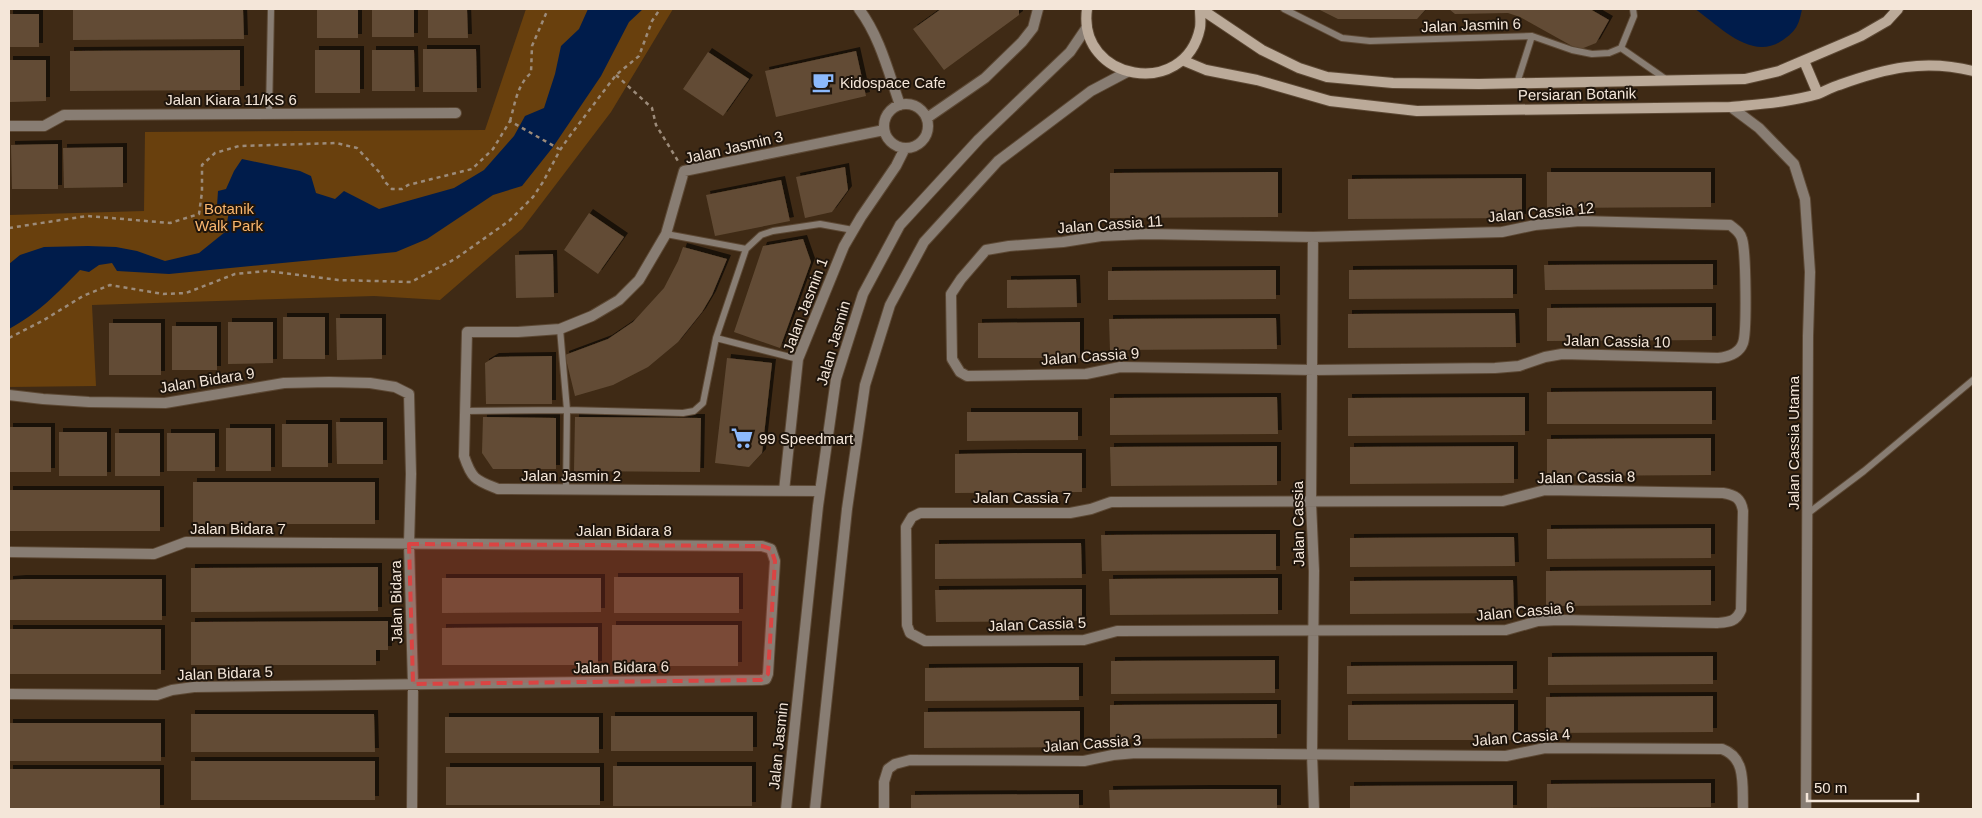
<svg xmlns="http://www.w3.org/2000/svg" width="1982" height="818" viewBox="0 0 1982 818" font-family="Arial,sans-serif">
	<defs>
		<filter id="shadow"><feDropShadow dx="4" dy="-4" stdDeviation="0" flood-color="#0009"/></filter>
	</defs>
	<rect width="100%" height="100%" fill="#3f2a15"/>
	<path fill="#69400d" d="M526 9H673L611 112 522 229 440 300 374 296 92 305 96 386 9 387V215L144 211 145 132 485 130Z"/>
	<path fill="#001c4b" d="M588 9H643L629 22 601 76 553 147 522 186 493 195 427 239 396 252 169 274 117 271 112 263 99 265 89 272 80 270C56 294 40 312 9 329V264L20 255 44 247 88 246 116 247 137 251 165 261 199 253 225 232 229 212 217 206 218 191 226 189 234 171 242 159 300 171 311 176 316 193 335 199 344 191 379 209 454 188 484 170 514 136 525 116 544 108 555 74 561 46 579 29Z
		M1695 9H1802C1799 25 1796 31 1783 40 1751 62 1720 26 1695 9Z"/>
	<path fill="#624c35" filter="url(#shadow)" d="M73 9H243L244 39 73 40Z
		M317 9H358V38H317Z
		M372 9H414V37H372Z
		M428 9H467L468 38H428Z
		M941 9H1019V15L944 70 913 29Z
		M1318 9H1426L1417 19H1338Z
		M1449 9H1590L1609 20 1596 43 1581 49 1572 46 1520 17 1508 13 1455 14Z
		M9 14H39V47H9Z
		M423 49H476L477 92H423Z
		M240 50V90L70 91V51Z
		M315 50H360V93H315Z
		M372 50H414L415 91H372Z
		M856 51 866 96 776 117 765 71Z
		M708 52 749 79 723 116 683 89Z
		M9 60H46V101L9 102Z
		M58 144V189H12L11 145Z
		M123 147V187L64 188 63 148Z
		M845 167 848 190 832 212 805 218 796 177Z
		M1278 172V217L1110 218V173Z
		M1547 172H1711V207L1547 208Z
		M1522 178V218L1348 219V179Z
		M781 180 790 221 715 236 706 195Z
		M589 213 624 237 598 274 564 250Z
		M803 239 811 262 780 348 734 332 763 246Z
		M683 247 727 259 712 295 702 312 678 342 648 367 613 385 575 396 565 355 608 339 633 322 664 288 678 261Z
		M553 254 554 297 516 298 515 255Z
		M1713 264V289L1545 290 1544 265Z
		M1513 269V298L1349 299V270Z
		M1276 270V299L1108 300V271Z
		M1076 279 1077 307 1007 308V280Z
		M1712 307V340L1547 341V308Z
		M1515 313 1516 347 1348 348V314Z
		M283 317H325V359H283Z
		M336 318H382V359L337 360Z
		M1276 318 1277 349 1110 350 1109 319Z
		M228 322H273V363L228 364Z
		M1080 322V358H978V323Z
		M109 323H161V375H109Z
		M172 326H217V370H172Z
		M552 356V404H486L485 363 495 357Z
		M727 358 772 363 762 453 749 467 715 463Z
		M1712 391V424H1547V392Z
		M1277 397 1278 434 1110 435V398Z
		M1525 397V435L1348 436V398Z
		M967 412H1078V440L967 441Z
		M483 417 556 418V469H493L482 453Z
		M575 417 701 418 700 472 574 471Z
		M336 422H383V464H337Z
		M282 424H328V467H282Z
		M9 427H51V472H9Z
		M226 428H271V471H226Z
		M59 432H107V476H59Z
		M115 433H160V476H115Z
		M167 433H215V471H167Z
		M1711 438V475L1547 476V439Z
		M1277 446V485L1111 486 1110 447Z
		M1514 446V483L1350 484V447Z
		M1024 453H1082V492L955 493V454Z
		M193 482H375V524H193Z
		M9 490H160V531H9Z
		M1711 528V558L1547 559V529Z
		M1276 534V570L1102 571 1101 535Z
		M1501 537H1514L1515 566 1350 567V538Z
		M1081 543 1082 578 935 579V544Z
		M378 567V611L191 612V568Z
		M1711 570V605L1546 606V571Z
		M614 577H739V613H614Z
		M442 578H601V612L442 613Z
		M1278 578V614L1110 615 1109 579Z
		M22 579H162V620H9V580Z
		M1513 580 1514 613 1350 614V581Z
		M1082 589V621L936 622 935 590Z
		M388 621V650H376V665H191V622Z
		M612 625H738V666H612Z
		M598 627V665H442V628Z
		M9 629H161V674H9Z
		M1713 656V684L1548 685V657Z
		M1275 660V693L1111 694V661Z
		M1513 665V693L1347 694V666Z
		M1051 667H1079V700L925 701V668Z
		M1713 696V732L1546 733V697Z
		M1277 704V738L1110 739V705Z
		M1514 704V740H1348V705Z
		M1080 711V747L924 748V712Z
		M191 714H374L375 752H191Z
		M611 716H753V751H611Z
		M445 717H599V753H445Z
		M9 723H161V761H9Z
		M191 761H375V800H191Z
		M613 766H752V806H613Z
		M446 767H600V805H446Z
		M9 769H160V809H9Z
		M1711 783V807L1547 808V784Z
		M1513 785V809H1350V786Z
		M1207 789H1277V809H1110L1109 790Z
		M1079 794V809H911V795Z"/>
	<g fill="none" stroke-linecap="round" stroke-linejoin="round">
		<g stroke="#5c4834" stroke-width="8">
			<path id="service" d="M1284 9 1342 38 1370 41 1532 36 1572 50 1592 54 1609 53 1621 48 1634 16 1633 9
				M1621 48 1667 80
				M1517 83 1532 36
				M269 114 271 9
				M666 234 746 249
				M560 329 567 410 566 490
				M716 338 798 359
				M465 411 567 410 683 413 694 411 703 403 716 338 746 249 761 235 773 231 820 224 853 230
				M1807 514 1864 471 1973 380"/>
		</g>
		<g stroke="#5c4834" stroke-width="12">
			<path id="minor" d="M859 9C880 37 888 71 900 105
				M884 126a22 22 0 1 1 44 0a22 22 0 1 1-44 0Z
				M1731 107 1759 128 1794 164 1805 199 1810 272 1808 336 1806 809
				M927 118 985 78 1022 42 1033 28 1038 9
				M9 126H44L64 115 456 113
				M1580 221 1730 225C1736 230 1740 232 1742 239 1746 251 1747 332 1743 343 1739 354 1728 357 1718 358L1562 354 1545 357 1519 366 1495 368 1314 370 1120 367 1086 374 967 376 960 372 952 359 951 294 961 279 986 250 1009 246 1063 242 1101 236 1146 234 1313 237 1502 232 1535 225Z
				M1313 237 1311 503 1314 571 1312 754 1314 809
				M9 395 43 399 89 402 165 403 284 383 329 382 370 383 395 387 409 394 411 474 409 544 413 684 412 809
				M1545 490 1723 493C1735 495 1741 498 1743 511L1741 610C1736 622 1729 622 1717 623L1559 620 1538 621 1506 630 1117 631 1084 640 925 641 910 633 907 625 906 527 912 517 920 513H1070L1091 509 1111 502 1503 501Z
				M784 491 798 359 844 246 861 217 896 166 905 148
				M820 491 498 489C476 480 472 480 464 456L467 332H518L560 329 592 316 619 300 639 280 666 234 684 171 884 130
				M9 552 154 554 186 542 762 546 771 549 775 561 768 674 766 679 761 680 194 687 172 690 157 695 9 694
				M786 809 818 506 836 379 863 294 900 225 979 139 1070 52 1087 27
				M815 809 847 509 865 385 890 305 924 242 998 161 1091 91 1127 72
				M884 809V782L888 769 895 764 910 760 1084 761 1113 755 1136 753 1506 756 1545 748 1722 749C1747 758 1742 786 1743 809"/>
		</g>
		<g stroke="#5c4834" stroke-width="12">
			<path id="secondary" d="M1087 9C1077 81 1185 100 1200 28 1201 22 1200 15 1200 9
				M1201 9 1262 50 1299 68 1327 77 1393 83 1479 84 1745 79 1779 71 1861 36 1887 21 1898 9
				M1182 60 1206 70 1257 80 1330 101 1417 111 1731 107C1760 104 1790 102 1818 94 1825 91 1832 87 1839 85 1886 68 1924 59 1973 71
				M1804 61 1818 94"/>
		</g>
		<path stroke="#9c8b7a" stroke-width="2.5" stroke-dasharray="4 4" stroke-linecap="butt" d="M616 75 652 108 656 125 678 161
			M510 121C515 104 517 85 531 73L532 46 548 9
			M9 228 87 216 170 223 199 214 202 192V165L215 153 239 146 336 143 357 148 381 174 385 182 392 189H402L408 185 472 169 493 149 510 121 559 149
			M9 338 44 320 83 296 110 285 163 294 186 293 235 274 267 271 338 280 411 282 455 259 509 221 533 197 543 182 560 150 569 137 616 75 639 56 652 21 660 9"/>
		<use href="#service" stroke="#887d73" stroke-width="6"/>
		<use href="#minor" stroke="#887d73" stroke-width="10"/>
		<use href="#secondary" stroke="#ba9" stroke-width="10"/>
	</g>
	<path fill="#da4443" fill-opacity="0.2" stroke="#da4443" stroke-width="4" stroke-dasharray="10 6" stroke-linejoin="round" d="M409 544 762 546 771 549 775 561 768 674 761 680 413 684Z"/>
	<defs>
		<g id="cafe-bare" transform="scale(1.725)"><path d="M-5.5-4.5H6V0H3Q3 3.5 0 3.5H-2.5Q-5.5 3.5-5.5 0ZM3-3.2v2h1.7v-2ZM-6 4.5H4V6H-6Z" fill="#8cb9fc" stroke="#1f150c" stroke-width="2.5" paint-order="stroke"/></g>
		<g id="supermarket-bare" transform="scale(1.725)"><path d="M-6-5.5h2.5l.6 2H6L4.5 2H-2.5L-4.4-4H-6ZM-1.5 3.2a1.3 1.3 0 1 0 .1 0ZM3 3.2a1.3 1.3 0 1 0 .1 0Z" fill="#8cb9fc" stroke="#1f150c" stroke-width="2.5" paint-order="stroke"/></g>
	</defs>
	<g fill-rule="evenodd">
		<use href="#cafe-bare" x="823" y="82"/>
		<use href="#supermarket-bare" x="742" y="438"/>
	</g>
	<g text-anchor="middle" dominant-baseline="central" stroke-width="4" stroke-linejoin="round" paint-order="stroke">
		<g font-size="15" fill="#f4e6d9" stroke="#1f150c">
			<text transform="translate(1471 25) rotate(-2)">Jalan Jasmin 6</text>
			<text transform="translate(1577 94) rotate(-1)">Persiaran Botanik</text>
			<text x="231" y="99">Jalan Kiara 11/KS 6</text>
			<text transform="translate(734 147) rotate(-13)">Jalan Jasmin 3</text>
			<text transform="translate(1541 212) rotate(-5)">Jalan Cassia 12</text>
			<text transform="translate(1110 224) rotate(-4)">Jalan Cassia 11</text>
			<text transform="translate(805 305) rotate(-69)">Jalan Jasmin 1</text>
			<text transform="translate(1617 341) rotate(1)">Jalan Cassia 10</text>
			<text transform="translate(833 343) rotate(-74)">Jalan Jasmin</text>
			<text transform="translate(1090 356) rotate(-4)">Jalan Cassia 9</text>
			<text transform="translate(207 380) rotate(-9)">Jalan Bidara 9</text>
			<text transform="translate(1793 443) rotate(-90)">Jalan Cassia Utama</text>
			<text x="571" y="475">Jalan Jasmin 2</text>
			<text transform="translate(1586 477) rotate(-1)">Jalan Cassia 8</text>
			<text x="1022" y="497">Jalan Cassia 7</text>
			<text transform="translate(1298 524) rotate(-91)">Jalan Cassia</text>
			<text x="238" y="528">Jalan Bidara 7</text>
			<text x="624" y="530">Jalan Bidara 8</text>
			<text transform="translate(396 602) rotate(-91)">Jalan Bidara</text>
			<text transform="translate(1525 611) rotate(-5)">Jalan Cassia 6</text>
			<text transform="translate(1037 624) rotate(-2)">Jalan Cassia 5</text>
			<text transform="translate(621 667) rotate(-1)">Jalan Bidara 6</text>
			<text transform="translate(225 673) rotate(-2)">Jalan Bidara 5</text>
			<text transform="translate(1521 737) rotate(-4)">Jalan Cassia 4</text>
			<text transform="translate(1092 743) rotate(-4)">Jalan Cassia 3</text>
			<text transform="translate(778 746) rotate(-84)">Jalan Jasmin</text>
		</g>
		<g font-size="15" fill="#f4e6d9" stroke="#1f150c" text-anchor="start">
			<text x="840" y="82">Kidospace Cafe</text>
			<text x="759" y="438">99 Speedmart</text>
		</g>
		<g font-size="15" fill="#fbb76f" stroke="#1f150c">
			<text x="229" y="208">Botanik<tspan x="229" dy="17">Walk Park</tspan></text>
		</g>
	</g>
	<rect width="1982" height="818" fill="none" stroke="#f4e6d9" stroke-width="20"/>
	<path d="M1807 793v8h111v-8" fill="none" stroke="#f4e6d9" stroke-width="2.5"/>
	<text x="1814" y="793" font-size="15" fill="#f4e6d9" stroke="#1f150c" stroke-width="4" paint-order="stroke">50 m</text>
</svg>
